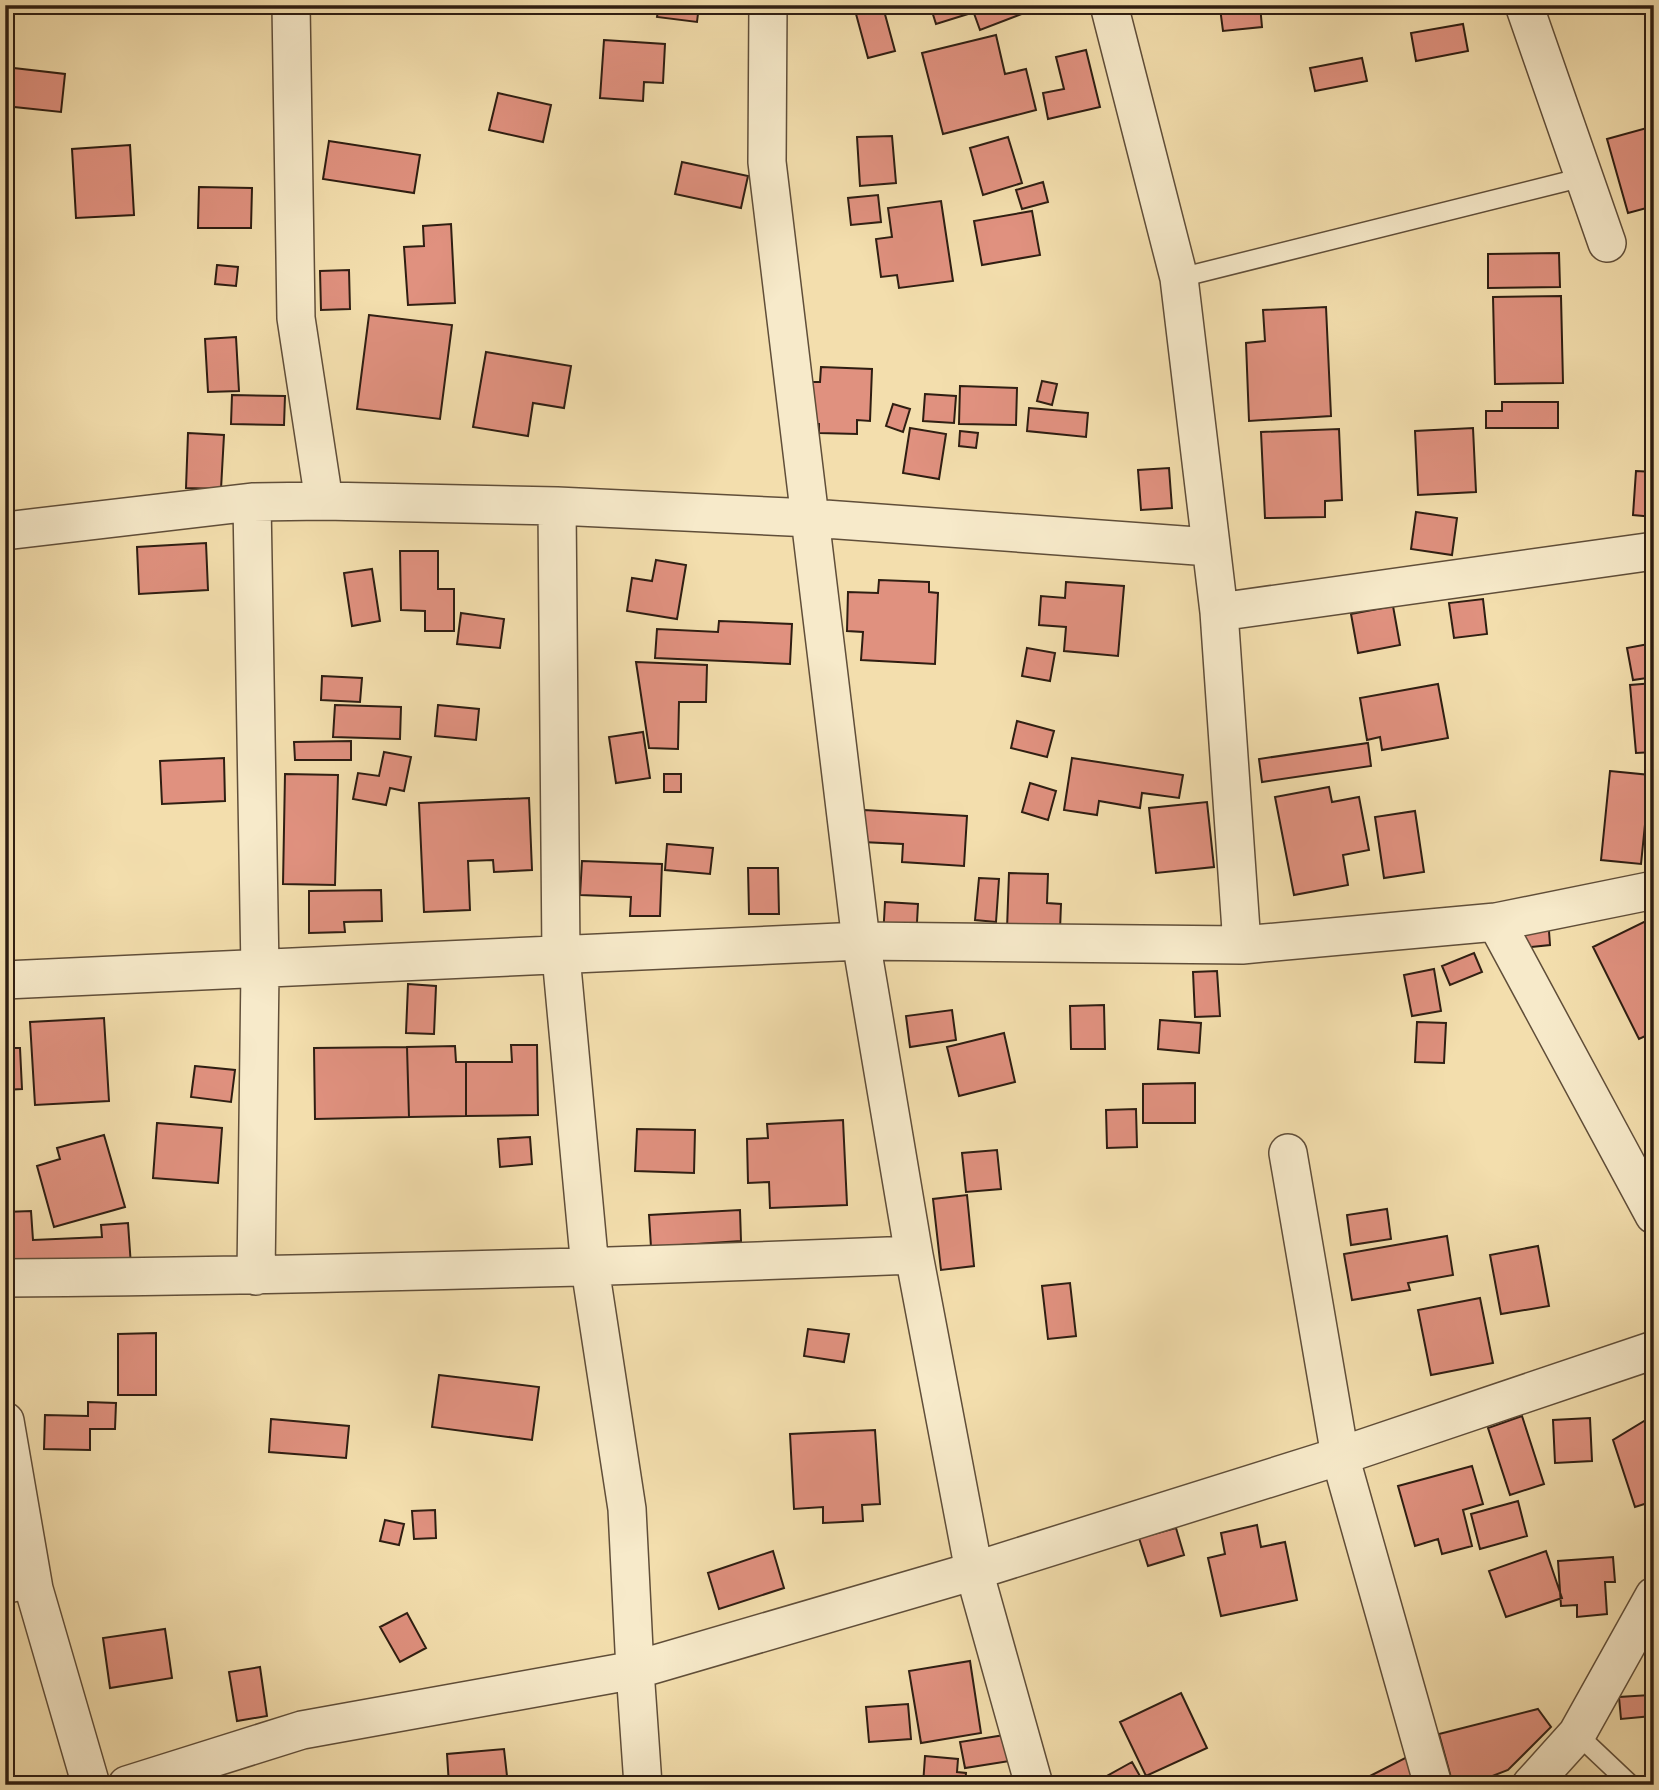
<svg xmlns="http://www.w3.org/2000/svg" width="1659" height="1790" viewBox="0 0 1659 1790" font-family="'IM FELL Double Pica',serif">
	<rect width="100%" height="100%" fill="#f3dead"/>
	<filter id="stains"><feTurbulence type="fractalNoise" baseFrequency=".00286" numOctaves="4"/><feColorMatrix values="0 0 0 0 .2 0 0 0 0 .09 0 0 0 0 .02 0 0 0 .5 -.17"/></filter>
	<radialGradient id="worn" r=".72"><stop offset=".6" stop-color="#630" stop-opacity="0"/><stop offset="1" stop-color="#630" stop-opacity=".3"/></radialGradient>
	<path fill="#e0917f" stroke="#2f1e12" stroke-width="2" d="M659 5H699L697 22 657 17Z
		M813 5H860L814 11Z
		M930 5H966L968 14 936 24Z
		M971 5H1039L1040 7 980 30Z
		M1199 5H1260L1262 27 1223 31 1220 8 1200 10Z
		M883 7 895 51 868 58 856 14Z
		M1463 24 1468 51 1416 61 1411 33Z
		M996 35 1005 74 1026 69 1036 110 943 134 922 53Z
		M604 40 665 44 663 83 644 82 643 101 600 98Z
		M1086 50 1100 107 1048 119 1043 93 1064 89 1056 57Z
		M1362 58 1367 81 1315 91 1310 68Z
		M5 67 65 74 61 112 5 106Z
		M498 93 551 105 543 142 489 130Z
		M1654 126V206L1628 213 1607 139Z
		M892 136 896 183 860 186 857 137Z
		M1008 137 1022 183 983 195 970 148Z
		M329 141 420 155 414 193 323 179Z
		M130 145 134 215 76 218 72 149Z
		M682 162 748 176 741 208 675 194Z
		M1043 182 1048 202 1022 209 1016 190Z
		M199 187 252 188 251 228H198Z
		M878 195 881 222 851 225 848 198Z
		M941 201 953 281 899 288 897 275 881 277 876 239 892 237 888 208Z
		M1032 211 1040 255 982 265 974 221Z
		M451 224 455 303 408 305 404 247 424 246 423 226Z
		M1559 253 1560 287 1488 288V254Z
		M217 265 238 267 236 286 215 284Z
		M349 270 350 309 321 310 320 271Z
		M1561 296 1563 383 1495 384 1493 297Z
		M1326 307 1331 416 1249 421 1246 343 1265 341 1263 310Z
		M369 315 452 325 440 419 357 409Z
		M236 337 239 391 208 392 205 339Z
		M486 352 571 366 564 408 533 403 528 436 473 427Z
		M821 367 872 369 870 421 857 420V434L819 433V424H807L808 382H820Z
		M1042 381 1057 384 1052 405 1037 401Z
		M960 386 1017 388 1016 425 959 424Z
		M925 394 956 396 954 423 923 421Z
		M232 395 285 396 284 425 231 424Z
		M1502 402H1558V428H1486V411H1502Z
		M893 404 910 409 903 432 886 426Z
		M1029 408 1088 413 1086 437 1027 431Z
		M910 428 946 434 939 479 903 473Z
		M1473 428 1476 492 1418 495 1415 431Z
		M1339 429 1342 500 1325 501V517L1265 518 1261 432Z
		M960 431 978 433 976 448 959 446Z
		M188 433 224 435 221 489 186 488Z
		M1169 468 1172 508 1141 510 1138 470Z
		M1636 471 1654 472V517L1633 515Z
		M1416 512 1457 518 1452 555 1411 549Z
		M206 543 208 590 139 594 137 547Z
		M400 551H438V589H454V631H425V611L401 610Z
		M656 560 686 565 677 619 627 611 632 578 652 581Z
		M372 569 380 621 352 626 344 573Z
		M879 580 929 582V592L938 593 935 664 861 660 863 632 847 631 848 592 878 593Z
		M1066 582 1124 586 1118 656 1064 651 1066 627 1039 625 1041 596 1065 598Z
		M1483 599 1487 634 1454 638 1449 603Z
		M1393 606 1400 645 1358 653 1351 614Z
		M461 613 504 619 500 648 457 644Z
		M719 621 792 624 790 664 655 658 657 629 718 632Z
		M1654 643V677L1633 680 1627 648Z
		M1027 648 1055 653 1050 681 1022 676Z
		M636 662 707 665 706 702H679L678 749 649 748Z
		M322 676 362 678 360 702 321 700Z
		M1654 683V752L1636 753 1630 685Z
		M1438 684 1448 738 1382 750 1380 737 1367 740 1360 698Z
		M335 705 401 707 400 739 333 737Z
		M438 705 479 709 476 740 435 736Z
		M1017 721 1054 731 1047 757 1011 748Z
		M643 732 650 778 616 783 609 737Z
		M351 741V760H295L294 742Z
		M1368 743 1371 766 1262 782 1259 759Z
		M384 752 411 757 404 791 390 788 386 805 353 799 358 773 379 776Z
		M224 758 225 801 162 804 160 761Z
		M1072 758 1183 775 1179 798 1142 793 1140 808 1099 801 1097 815 1064 810Z
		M1610 771 1650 775 1641 864 1601 860Z
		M285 774 338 775 335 885 283 884Z
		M664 774H681V792H664Z
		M1030 783 1056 791 1048 820 1022 812Z
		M1329 787 1332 802 1359 797 1369 850 1343 855 1348 885 1294 895 1275 797Z
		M529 798 532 870 494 872 493 860 468 861 470 910 424 912 419 803Z
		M1207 802 1214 867 1156 873 1149 808Z
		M864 810 967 816 964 866 902 862 903 844 862 842Z
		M1415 811 1424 872 1384 878 1375 817Z
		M667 844 713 848 710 874 665 870Z
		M582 861 662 864 660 916H630L631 897 580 895Z
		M748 868H778L779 914H749Z
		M1009 873 1048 874 1047 903 1061 904 1060 930 1007 929Z
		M979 878 999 879 996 922 975 920Z
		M381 890 382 921 344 922 345 932 309 933V891Z
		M885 902 918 904 916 940 883 938Z
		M1548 917 1550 945 1521 948 1518 920Z
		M1654 917V1032L1639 1039 1593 947Z
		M1474 953 1482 972 1450 985 1442 966Z
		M1434 969 1441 1011 1412 1016 1404 975Z
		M1217 971 1220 1016 1195 1017 1193 972Z
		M408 984 436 986 434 1034 406 1033Z
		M1104 1005 1105 1049H1071L1070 1006Z
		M952 1010 956 1040 910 1047 906 1016Z
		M104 1018 109 1101 35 1105 30 1022Z
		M1160 1020 1201 1023 1199 1053 1158 1049Z
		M1417 1022 1446 1023 1444 1063 1415 1062Z
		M1004 1033 1015 1082 959 1096 947 1047Z
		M511 1045H537L538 1115 466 1116V1062H512Z
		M455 1046 456 1062H466V1116L409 1117 407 1047Z
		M407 1047 409 1117 315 1119 314 1048Z
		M5 1048H20L22 1089 5 1090Z
		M195 1066 235 1070 231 1102 191 1097Z
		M1195 1083V1123H1143V1084Z
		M1136 1109 1137 1147 1107 1148 1106 1110Z
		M843 1120 847 1205 770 1208 769 1182 748 1183 747 1139 768 1138 767 1124Z
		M157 1123 222 1128 218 1183 153 1178Z
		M637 1129 695 1130 694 1173 635 1171Z
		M104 1135 125 1207 54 1227 37 1166 60 1159 57 1148Z
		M530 1137 532 1164 500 1167 498 1139Z
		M997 1150 1001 1189 966 1192 962 1153Z
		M967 1195 974 1266 941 1270 933 1199Z
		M1387 1209 1391 1239 1351 1245 1347 1215Z
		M740 1210 741 1241 651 1247 649 1215Z
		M31 1211 33 1240 102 1237 101 1225 128 1223 131 1266 5 1272V1212Z
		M1447 1236 1453 1275 1408 1283 1410 1290 1352 1300 1344 1254Z
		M1538 1246 1549 1306 1501 1314 1490 1255Z
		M1070 1283 1076 1336 1048 1339 1042 1286Z
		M1480 1298 1493 1363 1431 1375 1418 1310Z
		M808 1329 849 1334 844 1362 804 1356Z
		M156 1333V1395H118V1334Z
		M439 1375 539 1387 532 1440 432 1427Z
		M88 1402 116 1403 115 1429H90V1450L44 1449 45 1415 88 1416Z
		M1654 1415V1501L1635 1507 1613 1440Z
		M1522 1416 1544 1484 1510 1495 1488 1428Z
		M1590 1418 1592 1461 1555 1463 1553 1420Z
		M271 1419 349 1426 346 1458 269 1452Z
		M875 1430 880 1504 862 1505 863 1521 823 1523V1507L794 1509 790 1434Z
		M1472 1466 1483 1504 1463 1510 1472 1546 1442 1554 1438 1539 1415 1546 1398 1486Z
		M1518 1501 1527 1536 1480 1549 1471 1514Z
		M435 1510 436 1538 414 1539 412 1511Z
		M385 1520 404 1524 399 1545 380 1541Z
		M1257 1525 1261 1547 1285 1542 1297 1600 1221 1616 1208 1558 1225 1554 1221 1533Z
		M1176 1528 1184 1555 1148 1566 1139 1538Z
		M773 1551 784 1588 719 1609 708 1573Z
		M1546 1551 1562 1598 1506 1617 1489 1571Z
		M1613 1557 1615 1582H1605L1607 1614 1577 1617V1605L1561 1606 1558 1561Z
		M407 1613 426 1648 400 1662 380 1627Z
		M165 1629 172 1678 110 1688 103 1638Z
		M970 1661 981 1733 921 1743 909 1671Z
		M260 1667 267 1716 237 1721 229 1672Z
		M1181 1693 1207 1748 1146 1776 1120 1722Z
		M1650 1695 1652 1716 1621 1719 1619 1697Z
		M908 1704 911 1739 869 1742 866 1707Z
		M1538 1709 1551 1727 1508 1770 1469 1785H1453L1439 1734Z
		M1011 1734 1016 1760 965 1768 960 1742Z
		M504 1749 508 1785H449L447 1754Z
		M1411 1755 1423 1778 1411 1785H1369L1366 1778Z
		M925 1756 958 1759 957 1772 966 1773 965 1785H923Z
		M1132 1762 1145 1785H1112L1107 1776Z"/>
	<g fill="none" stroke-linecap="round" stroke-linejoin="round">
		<g stroke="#604e39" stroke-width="21">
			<path id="service" d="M1179 278 1584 177
				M5 1594 34 1589
				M1577 1734 1631 1785"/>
		</g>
		<g stroke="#604e39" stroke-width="40">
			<path id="minor" d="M291 5 296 318 324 501
				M768 5 767 162 861 941 914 1255 974 1571 1034 1785
				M1109 5 1179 278 1219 612 1242 945
				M1524 5 1607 243
				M252 502 260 970 256 1276
				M557 506 561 956 590 1268 627 1509 635 1670 643 1785
				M5 531 252 502 324 501 557 506 811 518 1210 547
				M1219 612 1654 551
				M1496 922 1654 1215
				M5 980 861 941 1242 945 1496 922 1654 890
				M1288 1153 1340 1456 1433 1785
				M5 1278C309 1276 611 1267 914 1255
				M5 1421 34 1589 91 1785
				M127 1785 302 1730 635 1670 974 1571 1340 1456 1654 1350
				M1531 1785 1577 1734 1654 1596"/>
		</g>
		<use href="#service" stroke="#f7eaca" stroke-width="18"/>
		<use href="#minor" stroke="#f7eaca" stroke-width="37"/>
	</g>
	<rect width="1659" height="1790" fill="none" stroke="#f3dead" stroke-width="28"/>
	<rect x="7" y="7" width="1645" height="1776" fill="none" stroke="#2f1e12" stroke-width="3.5"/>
	<rect x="14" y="14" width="1631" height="1762" fill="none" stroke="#2f1e12" stroke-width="2"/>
	<rect width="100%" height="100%" filter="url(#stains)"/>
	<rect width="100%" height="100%" fill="url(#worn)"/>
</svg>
